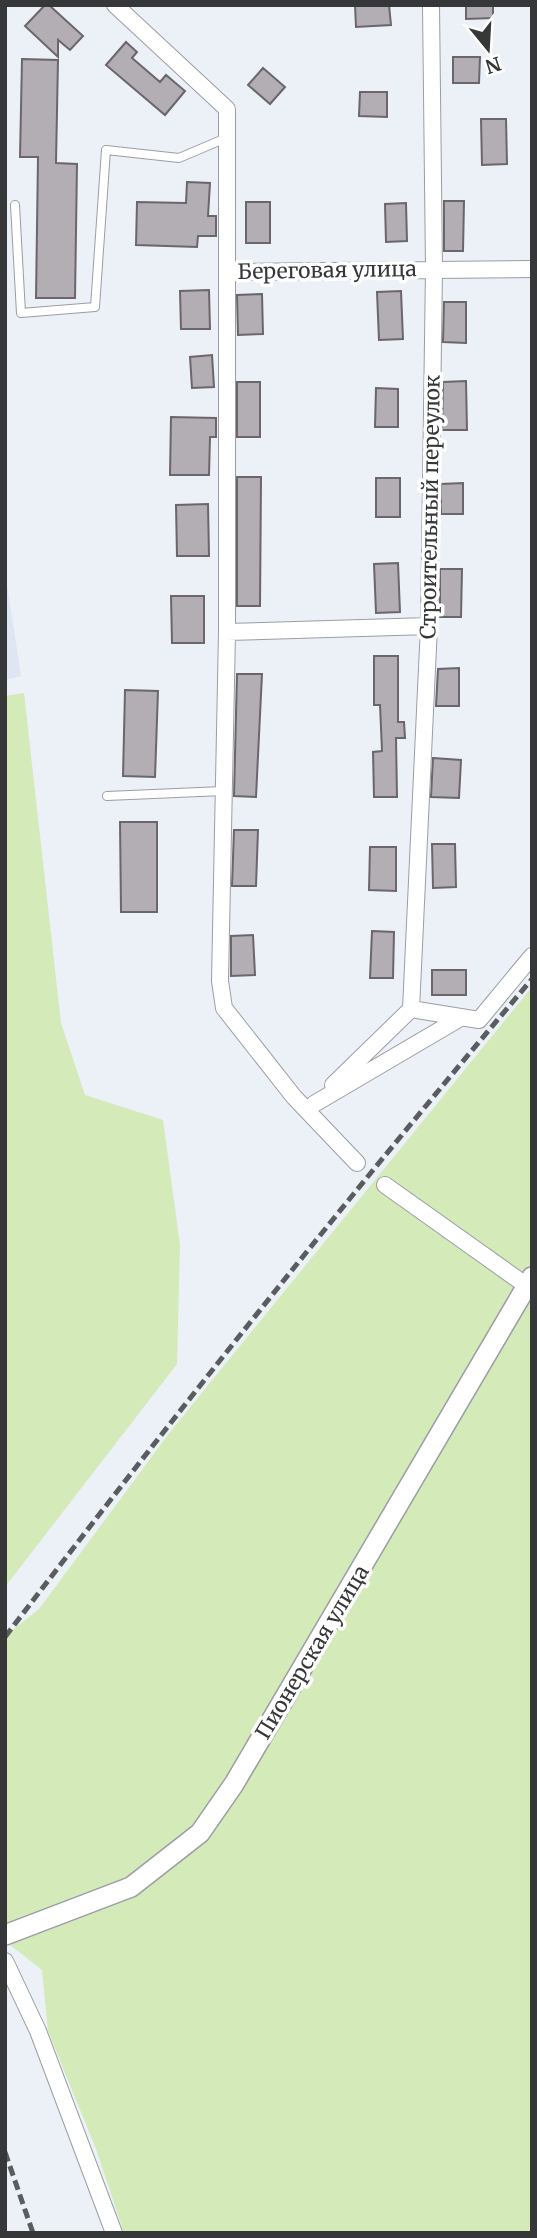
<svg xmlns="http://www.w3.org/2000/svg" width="537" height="2238" viewBox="0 0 537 2238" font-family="Merriweather,serif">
	<rect width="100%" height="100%" fill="#ecf0f7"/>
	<path fill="#dee5f3" d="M5 572 21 676 5 680Z"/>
	<path fill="#d4eab9" d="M24 693 61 1023 85 1095 163 1120 180 1245 177 1364 5 1587V696Z
		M532 987V2233H124L96 2149 48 2031 42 1970 5 1941V1636L39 1609 170 1432Z"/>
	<path fill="#b2aeb4" stroke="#6a666b" stroke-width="2" d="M45 5H49L83 36 70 50 58 40V57L25 26Z
		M355 5H389L391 25 356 27Z
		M466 5H493V18L466 19Z
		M126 42 137 52 132 58 160 82 166 75 185 91 165 115 106 65Z
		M453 57H480L479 83H453Z
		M22 59 58 60 56 163 77 164 75 298H36L38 157H20Z
		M263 68 285 87 270 104 248 85Z
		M360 92H387V117L359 116Z
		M481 119H506L507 164 482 165Z
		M187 182 210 183 208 216H216V236H198L197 247 136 245 137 202 186 203Z
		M444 201H464L463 251H444Z
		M246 202H270V243H246Z
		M406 203 407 241 386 242 385 204Z
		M209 290 210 329H181L180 291Z
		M401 291 403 339 379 340 377 292Z
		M262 294 263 334 238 335 237 295Z
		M444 302H466V343L443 342Z
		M212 355 214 387 192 388 190 357Z
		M466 381 467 430H442L443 382Z
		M237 382H260V437H237Z
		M376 388 398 389V427H375Z
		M171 417 216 418V437H210L209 475H170Z
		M237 477H261L260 606H237Z
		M376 478H400V517H376Z
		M463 483V514H441V484Z
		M208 504 209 556H177L176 505Z
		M398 563 400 612 376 613 374 564Z
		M440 569H462L461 617H440Z
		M171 596H204V643H172Z
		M374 656H398V722H404L405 738H396L397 797H374L373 752 382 751 380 705H374Z
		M459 668V706H436L438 669Z
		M237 674H262L256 797 234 796Z
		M125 690 158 691 155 777 123 776Z
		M433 758 461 760 459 798 431 797Z
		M120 822H157V912H121Z
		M234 830H258L256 886H232Z
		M432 844H455L456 887 433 888Z
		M370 847H396V891L369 890Z
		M372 931 394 932 393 978H370Z
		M253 935 255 975 231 976V936Z
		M432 970H466V995H432Z"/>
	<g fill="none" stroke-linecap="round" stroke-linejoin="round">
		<g stroke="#9a9ea4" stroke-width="10">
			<path id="service" d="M15 205 21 313 95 307 106 150 179 158 226 138
				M107 796 223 791"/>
		</g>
		<g stroke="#9a9ea4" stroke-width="18">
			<path id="minor" d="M115 5 227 109V272L532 269
				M227 272V632L220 981 224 1008 294 1097 357 1163
				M227 632 429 626
				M411 1009 429 626 434 269 431 5
				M411 1009 479 1020 532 956
				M333 1085 411 1009
				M314 1104 462 1017
				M385 1185 527 1286
				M5 1961 38 2031 114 2233"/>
		</g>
		<g stroke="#9a9ea4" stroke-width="22">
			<path id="tertiary" d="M5 1935 131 1887 200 1833 234 1784 532 1277"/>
		</g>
		<use href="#service" stroke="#fff" stroke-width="8"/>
		<use href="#minor" stroke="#fff" stroke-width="16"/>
		<use href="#tertiary" stroke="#fff" stroke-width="19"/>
		<path stroke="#5a5d60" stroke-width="5" stroke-dasharray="10 5" stroke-linecap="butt" d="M5 1637C176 1413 350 1194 532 979
			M5 2152 33 2233"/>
	</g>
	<g text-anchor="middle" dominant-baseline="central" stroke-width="7" stroke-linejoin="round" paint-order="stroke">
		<g font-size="21" fill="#353739" stroke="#fff">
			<text transform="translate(327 270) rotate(-1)">Береговая улица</text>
			<text transform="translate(430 507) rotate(-89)">Строительный переулок</text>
			<text transform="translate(312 1652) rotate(-59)">Пионерская улица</text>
		</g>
	</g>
	<rect width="537" height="2238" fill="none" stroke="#353739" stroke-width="14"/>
	<g transform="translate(488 49) rotate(162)" stroke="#ffffff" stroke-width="5" paint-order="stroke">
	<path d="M0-5L12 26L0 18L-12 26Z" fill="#353739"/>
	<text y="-10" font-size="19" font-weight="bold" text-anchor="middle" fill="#353739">N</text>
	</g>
</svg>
